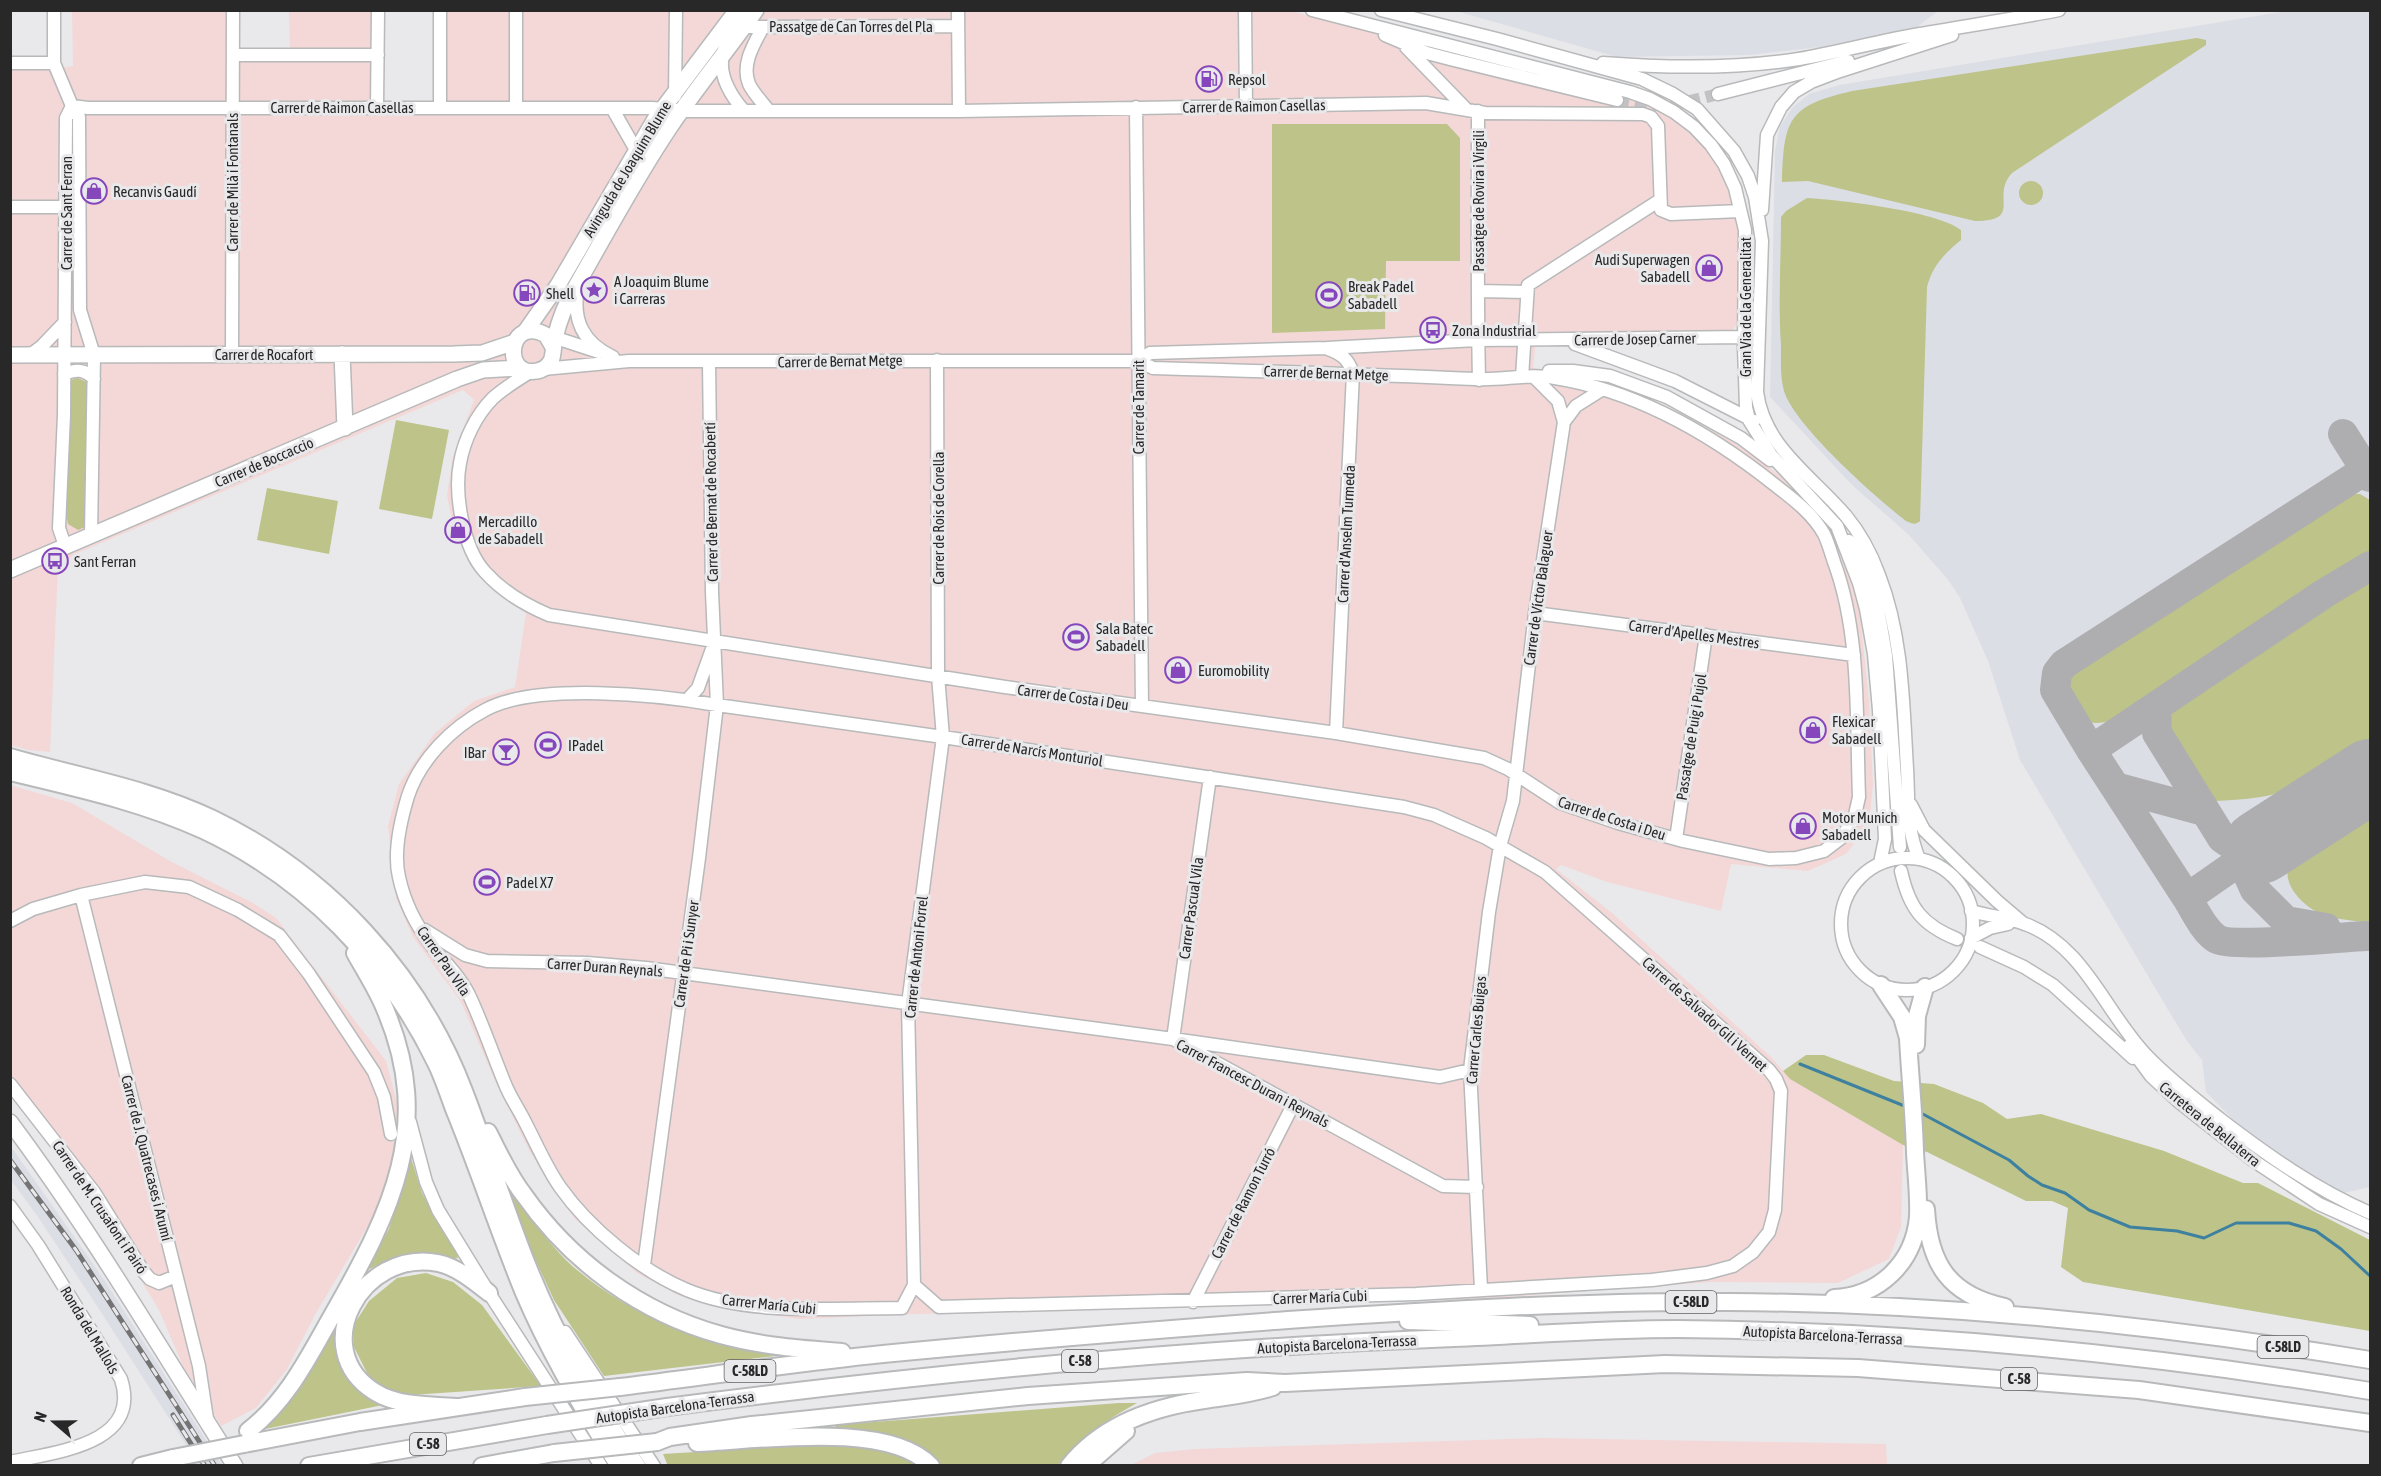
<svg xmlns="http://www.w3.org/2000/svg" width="2381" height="1476" viewBox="0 0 2381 1476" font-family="'Asap Condensed',sans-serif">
	<rect width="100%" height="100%" fill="#e9e9eb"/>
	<path fill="#dcdee6" d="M1456 11H1938L1917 27 1820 47 1750 55 1617 57Z
		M2287 11H2370V1187L2344 1193 2317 1180 2244 1131 2206 1092 2202 1060 2187 1041 2167 1008 2020 760 1988 661 1960 598 1949 581 1909 535 1852 485 1770 397 1775 151 1780 127 1792 108 1809 94 1839 85Z
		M10 1145 105 1281 222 1465H199L97 1306 38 1217 11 1180Z"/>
	<path fill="#f3d8d7" d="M1287 10 1640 100 1687 127 1717 160 1733 199 1741 231 1742 316 1725 343 1605 344 1536 341 1533 368 1564 372 1603 384 1679 412 1736 444 1782 477 1827 530 1845 563 1860 614 1869 701 1873 784 1870 814 1863 832 1846 854 1808 871 1731 864 1721 911 1607 882 1561 865 1556 869 1612 913 1771 1057 1790 1079 1903 1145 1901 1227 1889 1259 1838 1283 1712 1282 1480 1299 919 1314 799 1319 724 1308 680 1296 637 1273 575 1219 554 1190 529 1150 496 1083 461 1002 413 937 396 898 388 826 399 784 435 733 474 701 515 687 526 613 491 587 470 565 454 530 447 495 453 456 474 400 463 390 75 554 58 566 50 752 28 750 11 745 10 70H45L73 66 72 11H233V54L241 48 290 49 289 11H378L377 107H439L440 11Z
		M10 785 72 803 170 861 253 903 276 918 386 1061 399 1110 394 1164 375 1214 316 1313 287 1369 256 1408 221 1426 183 1366 159 1310 87 1190 11 1094Z
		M1542 1438 1886 1444 1887 1465H1131L1155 1453 1195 1449Z"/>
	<path fill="#bdc389" d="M2197 38 2206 40V45L2012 173C1990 196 2024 221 1975 221L1808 181 1782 182C1784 119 1788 106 1852 91Z
		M1272 124H1447L1460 138V261H1386L1385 329 1272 333Z
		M2019 193a12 12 0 1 1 24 0a12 12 0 1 1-24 0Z
		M1807 198C1840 200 1937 211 1961 230V240C1944 254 1933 265 1927 287L1920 521C1915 526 1911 523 1906 521 1876 498 1794 425 1784 391 1780 377 1781 360 1781 346 1778 303 1781 260 1781 217L1786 211Z
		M78 378 89 383 88 521 85 527 78 530 68 524 67 519 68 390C69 382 70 379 78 378Z
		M396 420 449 430 432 519 379 509Z
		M267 488 338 501 329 554 257 540Z
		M2353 494H2360L2370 500V554L2361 563 2131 712C2121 717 2108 723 2096 723 2077 722 2062 691 2072 676 2077 668 2086 662 2093 657L2311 516Z
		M2370 580V747C2312 785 2285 799 2214 801 2205 789 2165 732 2169 719 2171 710 2184 701 2191 695Z
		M2370 809V923C2338 918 2315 920 2294 892 2287 881 2285 873 2291 861Z
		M1806 1055H1824L1894 1081 1934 1084 1983 1103 2007 1119 2041 1114 2164 1151 2243 1183H2258L2370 1240V1331L2083 1282 2061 1267 2068 1208 2052 1201H2026L1927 1152 1903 1145 1790 1079 1783 1071Z
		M411 1158 422 1193 456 1251 458 1258C443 1263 429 1252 415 1253 398 1254 380 1264 365 1271L389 1229Z
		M511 1194C529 1216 555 1252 577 1270 639 1321 705 1342 783 1355L604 1376 554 1300 529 1246Z
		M426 1273 453 1282 482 1305 541 1386 411 1395 383 1390 368 1375 354 1347 353 1326 369 1301 397 1278Z
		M338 1317 339 1348 383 1405 265 1429C297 1399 319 1357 338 1317Z
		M1119 1403H1137C1106 1420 1080 1438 1058 1465H939C908 1433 877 1429 834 1429L836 1425Z
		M826 1444 875 1446 892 1450 919 1465 668 1466 663 1454Z"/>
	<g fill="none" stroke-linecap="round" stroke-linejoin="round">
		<path stroke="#3e809f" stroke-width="3" d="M1800 1064 1907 1107
			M1919 1112 2009 1160 2028 1176 2042 1185 2065 1193 2089 1210 2130 1227 2177 1231 2204 1238 2236 1223H2289L2316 1231 2341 1249 2370 1276"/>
		<path stroke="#aeaeb0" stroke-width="30" d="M2343 434 2370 477
			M2161 703 2156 711 2157 733 2222 838C2235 848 2244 852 2260 847
			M2091 750 2055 690 2057 673 2064 664 2370 467
			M2115 787 2204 811
			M2260 847 2187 898 2091 750 2325 593 2370 566
			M2260 847 2250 864 2249 877 2255 890 2286 921 2326 928
			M2187 898C2195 911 2204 931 2217 939 2232 948 2342 937 2366 936"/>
		<path stroke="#aeaeb0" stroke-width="74" d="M2260 847 2370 776"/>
		<path stroke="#c2c2c4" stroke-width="12" stroke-dasharray="12 6" stroke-linecap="butt" d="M1617 100C1660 109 1676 105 1718 94
			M1900 847 1901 871
			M1957 939 1980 947"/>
		<g stroke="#b8b9ba" stroke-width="15">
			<path id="minor" d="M54 10V63L72 106 79 117 80 310 94 355 91 535
				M440 10V107
				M958 10 959 111
				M1245 10 1246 106
				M1312 10 1630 92 1650 99 1674 112 1694 127 1711 145 1724 164 1735 188 1745 230 1744 347 1746 407 1749 420 1771 455 1837 526 1859 583 1866 609 1874 654 1879 710 1885 839 1880 863
				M1381 10 1497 39 1642 79 1673 94 1697 109 1734 151 1748 176 1755 197 1762 241 1757 392C1764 447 1812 476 1846 516 1861 534 1871 553 1879 575 1903 637 1903 703 1907 769 1909 802 1906 827 1919 859
				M741 16C716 53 714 76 744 111
				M745 27 958 26
				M763 27C754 44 741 64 749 84 753 93 763 103 769 111
				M1385 35 1427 53 1450 59 1617 100
				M1406 47 1466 109
				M233 55H378
				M10 63H54
				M1603 63C1667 68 1735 69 1799 59 1839 52 1879 41 1920 34 1966 26 2013 19 2059 10
				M1718 94 1848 61
				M675 96 676 10
				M72 106 88 108H652L688 111H959L1426 103 1485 113 1643 114 1651 117 1658 126 1661 210 1671 214 1740 211
				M377 107 378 10
				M516 107V10
				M1136 107 1142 706
				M612 108 636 150
				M1478 111C1478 201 1477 290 1479 380
				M10 207H65
				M1762 210 1767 135 1781 107 1794 92 1811 82 1840 71 1952 35
				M578 288C572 320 583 343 613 357
				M1479 291 1526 292
				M547 335 599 352
				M1575 344 1675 381 1754 421
				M1328 349C1342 354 1348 359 1353 373L1336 733
				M232 354 233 10
				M30 355 42 346 65 322
				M1138 361 1150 353 1327 348 1477 340 1744 337
				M1549 371H1573L1610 376 1667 397 1741 438 1770 460
				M530 372C517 380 504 388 493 398 476 415 464 440 460 463 454 494 463 548 485 572 503 592 525 605 549 615L1005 687 1336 733 1484 758 1508 769 1560 803 1618 823 1683 841 1769 859 1796 858 1824 851 1841 838 1854 819 1859 797C1856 719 1861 635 1834 562 1831 553 1828 542 1824 534 1812 513 1793 499 1775 485 1711 434 1637 391 1555 378 1528 373 1502 381 1475 379 1368 374 1261 371 1153 368L1138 361H629L543 369
				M64 374C76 369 85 369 94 379
				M1522 377 1528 285 1660 200
				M1564 422 1576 406 1603 389
				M1849 541C1873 573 1880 617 1886 656L1900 847
				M65 546 59 528 64 415 66 118 72 106
				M1535 613 1854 655
				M687 700 698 688 712 649
				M1210 777 1173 1039 1440 1077 1470 1070
				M1911 805 1924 830 1997 901 2024 924
				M1676 839 1706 635
				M1841 924a66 66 0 1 1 132 0a66 66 0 1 1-132 0Z
				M1901 871C1909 908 1922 925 1957 939
				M81 895 199 1366 207 1419
				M1971 911C1989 916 2008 918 2025 924 2084 945 2106 1014 2147 1056 2169 1079 2195 1099 2220 1119 2267 1155 2315 1189 2370 1213
				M10 921 33 909 81 895 145 882 189 887 238 910 279 935 309 974 374 1072 384 1097 391 1134
				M425 930 465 955 487 961 587 963 646 968 1173 1039 1443 1186 1477 1187
				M1971 938 1990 928 2008 924
				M1980 947 2024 967 2053 985 2133 1058
				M2129 1046 2151 1076 2178 1101 2254 1161 2319 1204 2370 1227
				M10 1084 94 1192 143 1271 150 1279 159 1283 176 1276
				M410 1122 426 1182 438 1210 489 1293 601 1466
				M10 1206 38 1245 121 1379C142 1445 54 1452 10 1462
				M644 1265 699 858 717 705 712 592 709 362
				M914 1285 939 1307 1416 1294 1652 1280 1707 1273 1733 1266 1753 1252 1769 1232 1775 1210 1781 1091 1776 1079 1769 1070 1545 872 1486 838 1434 815 1404 807 943 737 717 705C660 695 536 682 485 710 451 728 420 760 408 796 401 819 393 852 399 877 404 901 416 925 431 945 444 962 461 977 470 997 483 1025 493 1055 505 1084 510 1097 518 1108 524 1120 536 1143 546 1167 560 1187 589 1228 641 1271 687 1290 749 1316 836 1308 902 1308L914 1285 908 1004 943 737 938 676 937 360
				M1481 1289 1470 1070 1489 912 1500 846 1513 801 1535 613 1564 422 1558 401 1534 377
				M1193 1302 1293 1105
				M565 1332 654 1466"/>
		</g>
		<g stroke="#b8b9ba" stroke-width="18">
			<path id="major" d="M525 332 558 285 655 119 737 10
				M553 347 546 335C508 314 501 378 537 371 543 370 548 366 551 361 554 354 553 346 555 338 559 321 566 303 575 288 606 234 635 179 670 127 697 87 728 50 756 10
				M342 354 345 428
				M10 355 454 354 482 353 515 342
				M10 570 457 379 483 370 521 368
				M10 1122C92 1232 161 1350 235 1466"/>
		</g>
		<g stroke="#b8b9ba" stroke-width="20">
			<path id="highway" d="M10 757C79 777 148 788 213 819 327 874 419 973 464 1091 486 1148 504 1206 526 1262 555 1335 592 1401 637 1466
				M10 772C76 788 142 802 203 830 306 878 387 962 436 1063 443 1077 448 1093 454 1109 479 1170 499 1232 524 1293 550 1354 583 1410 619 1466
				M1916 1045 1917 1016 1925 987
				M488 1132C499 1153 509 1176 524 1195 571 1262 641 1313 721 1335 761 1346 801 1349 842 1352
				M1926 1209C1929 1264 1949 1295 2005 1307
				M1834 1298C1880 1296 1914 1262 1918 1217 1919 1195 1916 1173 1915 1152 1914 1114 1910 1076 1908 1038L1902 1017 1881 985
				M1408 1321 1530 1325
				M620 1387C708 1376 795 1363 883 1354 1018 1341 1153 1330 1288 1320 1435 1310 1582 1301 1729 1302 1943 1303 2159 1325 2370 1360
				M459 1407C432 1405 399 1407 375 1392 306 1349 362 1248 438 1263 457 1267 474 1281 489 1293
				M667 1407C929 1373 1191 1348 1454 1338 1529 1335 1603 1329 1678 1329 1910 1331 2142 1353 2370 1391
				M248 1431C288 1400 309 1356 333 1314 391 1212 435 1126 385 1009 377 989 365 971 355 953
				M657 1442 670 1437 752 1425 1028 1396 1247 1381 1285 1383 1665 1364 1858 1368 2139 1390 2370 1423
				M697 1443C756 1441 888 1420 931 1466
				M244 1444 360 1422 525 1397
				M141 1466 173 1458
				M309 1466 547 1425
				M482 1466 554 1453
				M1069 1466C1102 1425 1153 1407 1204 1400 1230 1396 1247 1395 1273 1387
				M1086 1466 1126 1431"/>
		</g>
		<use href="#minor" stroke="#fff" stroke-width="12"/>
		<use href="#major" stroke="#fff" stroke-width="15"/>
		<use href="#highway" stroke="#fff" stroke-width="16"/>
		<g stroke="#747475" stroke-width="5">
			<path id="rail" d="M10 1160 76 1250 215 1466
				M173 1415 205 1466"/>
		</g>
		<use href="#rail" stroke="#e9e9eb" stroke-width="3" stroke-dasharray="9" stroke-linecap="butt"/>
		<g stroke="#b8b9ba" stroke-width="20" stroke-linecap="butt">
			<path id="highway-bridge" d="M525 1397 620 1387
				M547 1425 667 1407
				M554 1453 657 1442
				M173 1458 244 1444"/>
		</g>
		<use href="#highway-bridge" stroke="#fff" stroke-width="16"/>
	</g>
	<defs>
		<g id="fuel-ring" transform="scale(1.35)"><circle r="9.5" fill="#e9e9eb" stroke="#8747bc" stroke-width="1.5"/><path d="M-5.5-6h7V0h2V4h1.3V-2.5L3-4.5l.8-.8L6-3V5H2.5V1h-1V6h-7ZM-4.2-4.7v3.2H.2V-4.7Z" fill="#8747bc"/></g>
		<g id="shop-ring" transform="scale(1.35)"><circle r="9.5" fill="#e9e9eb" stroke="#8747bc" stroke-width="1.5"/><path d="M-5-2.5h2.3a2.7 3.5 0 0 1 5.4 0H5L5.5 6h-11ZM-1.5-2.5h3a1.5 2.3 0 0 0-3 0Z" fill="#8747bc"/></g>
		<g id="sight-ring" transform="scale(1.35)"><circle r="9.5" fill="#e9e9eb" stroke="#8747bc" stroke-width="1.5"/><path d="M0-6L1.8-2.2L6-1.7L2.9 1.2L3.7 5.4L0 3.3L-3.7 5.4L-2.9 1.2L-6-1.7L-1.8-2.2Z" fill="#8747bc"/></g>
		<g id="stadium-ring" transform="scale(1.35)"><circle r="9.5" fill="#e9e9eb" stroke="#8747bc" stroke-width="1.5"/><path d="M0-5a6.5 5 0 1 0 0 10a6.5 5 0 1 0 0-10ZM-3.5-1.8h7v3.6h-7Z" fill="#8747bc"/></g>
		<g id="bus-ring" transform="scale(1.35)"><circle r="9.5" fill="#e9e9eb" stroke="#8747bc" stroke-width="1.5"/><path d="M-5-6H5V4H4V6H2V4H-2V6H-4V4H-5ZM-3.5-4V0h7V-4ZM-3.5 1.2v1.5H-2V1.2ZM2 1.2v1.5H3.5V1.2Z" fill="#8747bc"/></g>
		<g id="bar-ring" transform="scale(1.35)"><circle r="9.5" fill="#e9e9eb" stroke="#8747bc" stroke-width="1.5"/><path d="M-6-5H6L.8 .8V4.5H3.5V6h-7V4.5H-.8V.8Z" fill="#8747bc"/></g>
	</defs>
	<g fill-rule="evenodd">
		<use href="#fuel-ring" x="1209" y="79"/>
		<use href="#shop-ring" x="94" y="191"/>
		<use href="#shop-ring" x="1709" y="268"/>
		<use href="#sight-ring" x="594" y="290"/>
		<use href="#fuel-ring" x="527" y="293"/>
		<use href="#stadium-ring" x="1329" y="295"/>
		<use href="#bus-ring" x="1433" y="330"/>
		<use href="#shop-ring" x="458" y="530"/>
		<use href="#bus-ring" x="55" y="561"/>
		<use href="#stadium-ring" x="1076" y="637"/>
		<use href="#shop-ring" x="1178" y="670"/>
		<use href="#shop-ring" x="1813" y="730"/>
		<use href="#stadium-ring" x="548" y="745"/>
		<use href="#bar-ring" x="506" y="752"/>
		<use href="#shop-ring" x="1803" y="826"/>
		<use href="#stadium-ring" x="487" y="882"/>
	</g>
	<g text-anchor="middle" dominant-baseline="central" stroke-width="6" stroke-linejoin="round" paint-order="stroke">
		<g fill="#e9e9eb" stroke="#626263" stroke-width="1.5">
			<rect x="1665.5" y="1291" width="51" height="22" rx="4.5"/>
			<rect x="2257.5" y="1336" width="51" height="22" rx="4.5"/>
			<rect x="1062" y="1350" width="36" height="22" rx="4.5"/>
			<rect x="724.5" y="1360" width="51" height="22" rx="4.5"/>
			<rect x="2001" y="1368" width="36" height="22" rx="4.5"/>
			<rect x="410" y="1433" width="36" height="22" rx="4.5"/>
		</g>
		<g font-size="14" font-weight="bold" fill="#282829">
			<text x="1691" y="1302">C-58LD</text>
			<text x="2283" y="1347">C-58LD</text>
			<text x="1080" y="1361">C-58</text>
			<text x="750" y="1371">C-58LD</text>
			<text x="2019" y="1379">C-58</text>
			<text x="428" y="1444">C-58</text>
		</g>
		<g font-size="15" fill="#282829" stroke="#e9e9eb">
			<text x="851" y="26">Passatge de Can Torres del Pla</text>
			<text transform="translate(1254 106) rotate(-1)">Carrer de Raimon Casellas</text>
			<text x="342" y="107">Carrer de Raimon Casellas</text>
			<text transform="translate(627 169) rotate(-59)">Avinguda de Joaquim Blume</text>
			<text transform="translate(232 182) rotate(-90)">Carrer de Milà i Fontanals</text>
			<text transform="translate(1478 201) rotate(-90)">Passatge de Rovira i Virgili</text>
			<text transform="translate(66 213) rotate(-90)">Carrer de Sant Ferran</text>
			<text transform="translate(1745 307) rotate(-90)">Gran Via de la Generalitat</text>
			<text transform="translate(1635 339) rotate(-1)">Carrer de Josep Carner</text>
			<text x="264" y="354">Carrer de Rocafort</text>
			<text transform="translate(840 361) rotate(-1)">Carrer de Bernat Metge</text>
			<text transform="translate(1326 373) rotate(2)">Carrer de Bernat Metge</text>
			<text transform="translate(1138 407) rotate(-90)">Carrer de Tamarit</text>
			<text transform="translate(264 462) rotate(-23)">Carrer de Boccaccio</text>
			<text transform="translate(711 502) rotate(-91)">Carrer de Bernat de Rocabertí</text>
			<text transform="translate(938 518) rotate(-90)">Carrer de Rois de Corella</text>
			<text transform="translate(1346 534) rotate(-87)">Carrer d'Anselm Turmeda</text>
			<text transform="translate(1538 598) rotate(-82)">Carrer de Víctor Balaguer</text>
			<text transform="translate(1694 634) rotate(8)">Carrer d'Apelles Mestres</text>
			<text transform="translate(1073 697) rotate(8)">Carrer de Costa i Deu</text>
			<text transform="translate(1691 737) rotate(-81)">Passatge de Puig i Pujol</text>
			<text transform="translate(1032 750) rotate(9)">Carrer de Narcís Monturiol</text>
			<text transform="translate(1612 818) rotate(18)">Carrer de Costa i Deu</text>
			<text transform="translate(1191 908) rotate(-82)">Carrer Pascual Vila</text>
			<text transform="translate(686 954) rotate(-82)">Carrer de Pi i Sunyer</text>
			<text transform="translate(916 957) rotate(-84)">Carrer de Antoni Forrel</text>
			<text transform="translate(444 961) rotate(55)">Carrer Pau Vila</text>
			<text transform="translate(605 967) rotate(4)">Carrer Duran Reynals</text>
			<text transform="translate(1705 1014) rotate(42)">Carrer de Salvador Gil i Vernet</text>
			<text transform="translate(1476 1030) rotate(-85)">Carrer Carles Buigas</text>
			<text transform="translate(1253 1083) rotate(28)">Carrer Francesc Duran i Reynals</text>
			<text transform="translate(2210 1124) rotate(39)">Carretera de Bellaterra</text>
			<text transform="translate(147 1158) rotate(76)">Carrer de J. Quatrecases i Arumí</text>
			<text transform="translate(1243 1203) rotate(-63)">Carrer de Ramon Turró</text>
			<text transform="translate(100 1207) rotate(56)">Carrer de M. Crusafont i Pairó</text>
			<text transform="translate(1320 1297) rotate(-2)">Carrer María Cubi</text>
			<text transform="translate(769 1304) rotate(6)">Carrer María Cubi</text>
			<text transform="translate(90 1330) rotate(59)">Ronda del Mallols</text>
			<text transform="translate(1823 1335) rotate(3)">Autopista Barcelona-Terrassa</text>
			<text transform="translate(1337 1344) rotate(-3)">Autopista Barcelona-Terrassa</text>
			<text transform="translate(675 1407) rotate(-8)">Autopista Barcelona-Terrassa</text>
		</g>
		<g font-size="15" fill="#282829" stroke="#e9e9eb" text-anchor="start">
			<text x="1228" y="79">Repsol</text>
			<text x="113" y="191">Recanvis Gaudí</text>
			<text x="1690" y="259" text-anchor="end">Audi Superwagen<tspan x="1690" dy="17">Sabadell</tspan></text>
			<text x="614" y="281">A Joaquim Blume<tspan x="614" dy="17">i Carreras</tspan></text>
			<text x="1348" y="286">Break Padel<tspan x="1348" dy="17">Sabadell</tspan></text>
			<text x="546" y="293">Shell</text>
			<text x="1452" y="330">Zona Industrial</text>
			<text x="478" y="521">Mercadillo<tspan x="478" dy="17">de Sabadell</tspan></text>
			<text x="74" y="561">Sant Ferran</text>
			<text x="1096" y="628">Sala Batec<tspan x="1096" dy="17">Sabadell</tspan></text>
			<text x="1198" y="670">Euromobility</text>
			<text x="1832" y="721">Flexicar<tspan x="1832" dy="17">Sabadell</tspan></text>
			<text x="568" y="745">IPadel</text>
			<text x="486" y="752" text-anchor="end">IBar</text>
			<text x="1822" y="817">Motor Munich<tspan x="1822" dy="17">Sabadell</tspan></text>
			<text x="506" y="882">Padel X7</text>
		</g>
	</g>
	<rect width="2381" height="1476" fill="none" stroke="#282829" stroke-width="24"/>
	<g transform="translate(54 1422) rotate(290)" stroke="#e9e9eb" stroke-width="4.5" paint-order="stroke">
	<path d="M0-4.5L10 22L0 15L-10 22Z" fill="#282829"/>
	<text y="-9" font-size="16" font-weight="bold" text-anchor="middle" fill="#282829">N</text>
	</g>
</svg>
